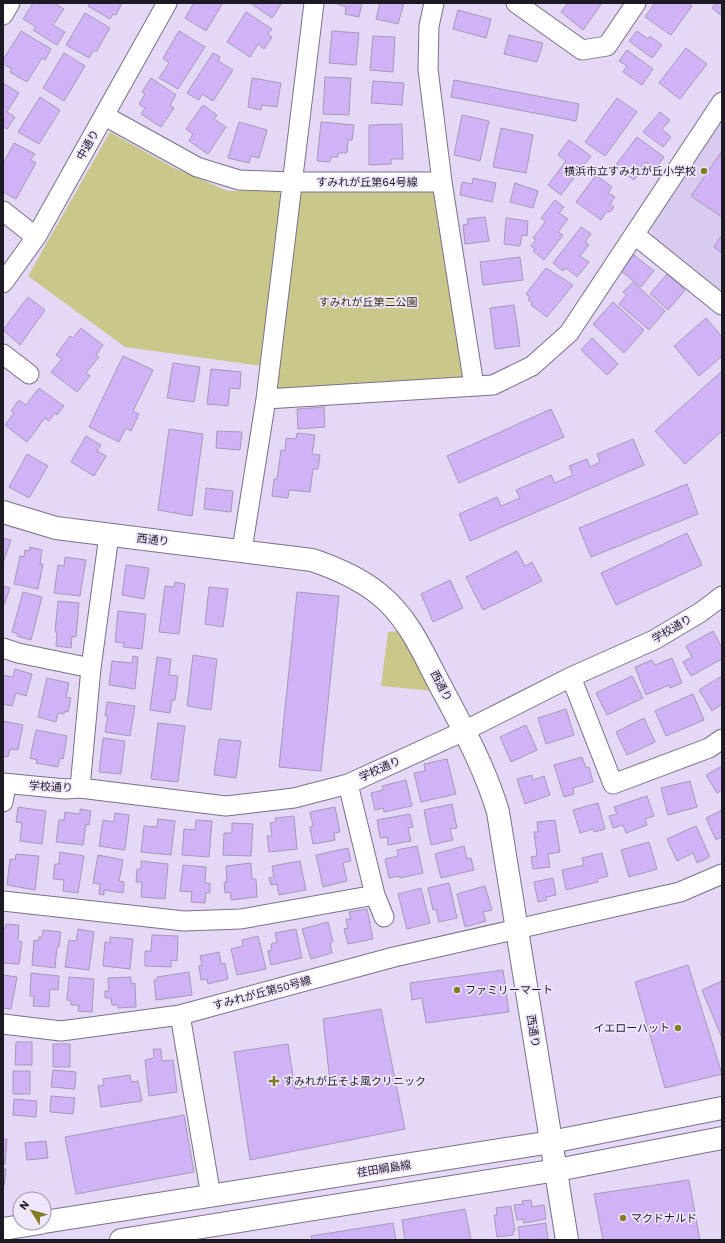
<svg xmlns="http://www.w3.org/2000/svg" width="725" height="1243" viewBox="0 0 725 1243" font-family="'Work Sans','Noto Sans JP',sans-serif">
	<rect width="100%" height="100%" fill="#e4d8f6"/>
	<path fill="#d9cbef" d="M722 118V291L653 237 650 224Z"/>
	<path fill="#c9c78a" d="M110 132 174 168 228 191H282L262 366 125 347 28 276Z
		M296 188 434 191 465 378 277 391Z
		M402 631 433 691 381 686 388 632Z"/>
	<path fill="#d0b3f7" stroke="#a59ab6" d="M33 3H54L64 9 53 25 65 32 57 45 33 30 36 27 23 19Z
		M90 3H122L116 15 113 14 110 19 88 6Z
		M194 3H223L206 31 185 18Z
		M250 3H282L272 18Z
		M335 3H362L359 17 345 14 346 7Z
		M380 3H404L398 24 376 19Z
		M568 3H602L583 30 561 12Z
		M655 3H687L692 6 671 35 645 17Z
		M716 3H722V16L712 8Z
		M458 10 491 19 486 38 453 29Z
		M246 12 272 29 268 34 272 37 264 49 258 44 250 57 227 42Z
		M85 13 110 28 96 52 94 50 89 58 66 45Z
		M21 31 51 49 45 60 42 58 27 82 10 72 12 69 3 64V60Z
		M179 31 205 47 178 89 159 78 169 63 163 58Z
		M332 31 359 33 356 65 329 63Z
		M637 31 648 39 650 36 662 45 652 58 629 41Z
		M509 35 543 43 537 62 504 54Z
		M373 36 395 37 393 72 370 70Z
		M686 48 707 64 680 99 659 83Z
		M627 50 653 69 642 85 623 72 627 66 619 61Z
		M64 53 85 66 64 101 43 88Z
		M213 53 220 57 218 61 233 70 213 101 202 94 199 100 187 93Z
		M325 77 351 78 349 115 323 114Z
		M151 78 176 95 170 105 174 108 161 127 141 114 145 108 139 104 145 94 142 92Z
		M252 78 281 83 277 107 262 105 261 110 248 107Z
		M454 80 579 104 576 121 451 97Z
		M373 81 404 83 402 105 371 103Z
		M3 83 19 93 7 112 15 117 7 129 3 126Z
		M40 97 60 110 39 144 18 132Z
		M617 98 637 112 605 156 585 142Z
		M203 105 217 115 214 119 226 127 208 154 189 141 193 134 186 129Z
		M660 112 670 120 662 129 671 137 663 147 643 132Z
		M462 115 489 121 480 161 454 155Z
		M239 122 267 130 259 158 251 156 249 163 228 158Z
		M321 122 354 125 352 140H348L347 153H338V157H331L330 162 317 161Z
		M402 124 403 159H391V164L369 165V125Z
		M501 128 533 135 526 173 493 167Z
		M637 137 664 157 655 169 646 162 634 180 615 166Z
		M569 140 591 156 561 195 548 185 566 161 558 155Z
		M14 143 35 154 31 160 36 163 16 199 3 192V164Z
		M722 151V217L691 196Z
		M596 175 612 187 608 193 615 197 610 204 614 207 610 212 607 211 601 220 576 202Z
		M473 178 496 183 492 202 460 195 462 182 472 184Z
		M515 183 538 191 533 208 510 202Z
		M555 200 564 207 559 213 568 219 558 232 563 235 544 260 533 251 535 249 531 246 536 240 533 238 546 221 541 218Z
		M485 217 489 241 465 244 463 225 468 224 467 219Z
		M506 218 528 221 527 236 522 235 520 246 504 244Z
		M581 227 591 234 585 242 589 245 580 256 589 262 577 277 566 268 563 271 553 263Z
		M722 235V253L714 247Z
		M634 255 654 271 641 287 621 271Z
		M520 257 523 280 483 285 480 262Z
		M546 268 573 285 547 317 531 305 532 303 528 300 530 297 526 294Z
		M667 274 685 290 668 310 650 294Z
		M633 282 665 311 649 330 619 304 626 295 623 292Z
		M28 297 45 310 20 345 3 330Z
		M613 302 644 330 624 353 593 324Z
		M514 305 520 346 495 349 490 308Z
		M706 318 722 337V356L699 376 674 346Z
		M81 328 103 345 96 355 99 357 86 373 90 376 77 392 51 372 62 359 56 355 70 336 73 338Z
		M592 338 618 364 607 375 581 350Z
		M123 356 153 370 133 411 139 414 131 431 126 428 119 442 89 427Z
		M173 363 200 367 194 402 167 398Z
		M211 369 241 372 240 389 230 388 228 406 207 404Z
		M722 371V431L685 464 655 431Z
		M39 388 64 406 57 415 55 413 49 421 45 418 27 442 5 425 14 413 11 411 19 400 26 405Z
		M324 407 325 427 298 429 297 409Z
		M551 409 564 437 459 483 447 456Z
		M169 429 203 434 192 516 158 510Z
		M217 431 242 432 240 450 216 448Z
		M297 433 315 435 312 454 320 455 318 469H313L310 492 289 490 288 498 272 496 274 479H277L281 450 285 451 286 438 296 439Z
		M86 436 101 445 97 451 106 456 94 476 71 462Z
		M633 439 644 465 470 541 459 514 497 497 501 506 520 498 516 490 551 475 555 483 573 475 569 466 587 459 590 467 600 462 597 454Z
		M27 454 48 466 29 498 9 487Z
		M687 484 698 514 591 557 579 528Z
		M206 488 233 491 231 512 204 509Z
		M687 533 702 565 616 605 601 573Z
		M3 538 11 540 3 563Z
		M30 547 42 550 40 564H43L38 589 14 584 20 556 24 557 25 550 29 551Z
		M517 551 525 566 532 562 542 581 483 610 466 577Z
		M65 557 86 560 80 596 54 593 58 565 64 566Z
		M126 565 149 568 144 599 122 595Z
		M450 580 463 608 433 622 421 594Z
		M175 582 185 584 179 634 159 632 165 586 174 587Z
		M3 586 10 588 3 607Z
		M209 587 228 589 223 627 205 624Z
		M23 592 42 597 31 640 17 636 18 634 12 632Z
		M297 592 339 596 321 771 279 767Z
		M58 601 79 603 76 637 72 636 71 648 56 646 57 632H55Z
		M118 611 146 614 142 649 123 647 124 643 115 642Z
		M713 631 722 648V659L691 676 683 662 692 657 686 646Z
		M193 655 217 659 211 710 187 706Z
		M133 656 138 657 135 689 109 685 112 661 132 663Z
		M157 657 171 659 169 675 178 676 175 700H172L170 713 150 710Z
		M672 658 682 683 670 688 669 685 646 695 635 667 652 660 655 665Z
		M15 669 32 674 26 696 16 693 12 706 3 704V675L13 677Z
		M632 676 643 698 607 715 596 693Z
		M722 676V704L712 711 699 690Z
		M47 678 69 683 66 697 71 698 68 712 65 711 64 714 58 713 56 722 38 717Z
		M693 694 704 720 666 736 655 711Z
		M107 702 135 706 130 736 105 732 108 716H105Z
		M566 709 574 735 546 744 538 718Z
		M644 718 655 742 627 755 616 732Z
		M3 721 23 725 18 750 10 749 8 757 3 756Z
		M158 723 185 726 178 782 151 779Z
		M526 725 537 750 511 762 500 737Z
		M36 730 67 736 63 759 60 758 58 767 36 763 37 760 30 758Z
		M103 738 125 741 121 774 99 772Z
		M219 739 241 741 236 778 214 775Z
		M582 757 586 768 589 767 593 782 573 788 574 794 564 797 554 765Z
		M447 759 456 794 421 802 414 773 425 771 424 764Z
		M722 766V790L717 793 706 775Z
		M532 775 533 780 544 776 550 795 525 804 517 779Z
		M406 780 412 806 384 812 383 808 375 810 371 793 383 790 382 786Z
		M690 781 697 807 668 815 661 788Z
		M647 796 654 816 645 819 647 825 626 833 623 825 613 828 609 816 617 814 614 807Z
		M598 803 605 829 594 832 593 829 580 833 573 810Z
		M452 804 457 828 450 829 453 840 431 845 424 810Z
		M18 807 46 811 42 844 20 841 22 823 16 822Z
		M335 807 340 832 334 833 335 840 313 844 310 827 313 826 310 812Z
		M80 809 91 811 89 825 86 824 83 845 56 842 59 820H64L65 812 80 814Z
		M722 810V837L716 840 706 818Z
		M115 813 129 815 125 850 99 846 103 820 114 822Z
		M410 814 413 827 408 828 411 841 388 845 387 837 380 838 377 820Z
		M294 816 297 849 269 852 267 836H272L270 823 276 822 275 818Z
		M158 819 175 821 171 855 141 852 144 826 157 827Z
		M196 820 212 821 209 857 182 855 184 829 195 830Z
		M555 820 560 852 548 854 550 867 533 869 531 857 537 856 534 832H538L537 822Z
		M232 823 253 824 251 856 223 855 224 833H232Z
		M696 826 710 857 697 863 693 853 677 861 667 839Z
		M649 842 657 869 629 877 621 850Z
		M417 846 423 873 400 878 399 876 389 878 385 859 398 856 397 850Z
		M464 846 467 859 471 858 474 870 441 878 435 854Z
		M348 848 351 861 343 863 347 881 323 887 316 855Z
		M60 852 84 856 78 893 63 891 64 880 53 879 55 864H59Z
		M602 853 608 876 597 879 598 882 566 890 562 870 584 865 582 858Z
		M16 854 39 856 35 890 7 885 10 859 15 860Z
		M98 855 123 860 119 881 124 882 123 893 104 890V895L99 894 100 884 93 883Z
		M141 861 168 864 165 899 141 897 142 882H136L137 869H141Z
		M300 861 306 890 279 895 277 884 271 885 269 878 274 877 272 866Z
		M251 863 252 879H256L257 897 231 900 230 892 225 893 224 882H227L226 866Z
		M183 865 206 867 205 883H210V893L206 892 205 903 191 902 192 892 180 891Z
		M553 878 556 895 546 897 547 900 538 902 534 882Z
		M449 883 457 918 439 922 436 909 433 910 428 888Z
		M485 886 492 910 483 912 486 921 465 927 457 894Z
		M421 888 430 923 407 929 398 894Z
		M367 909 373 939 348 944 344 929 348 928 346 919H351L349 912Z
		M328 922 333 942 330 943 332 953 311 959 302 929Z
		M6 924 19 925 18 941 22 942 19 964 3 963V928H6Z
		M78 929 94 932 89 970 65 967 69 940 76 941Z
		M296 929 302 958 271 965 268 951 272 950 271 944 277 942 275 933Z
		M43 930 61 932 59 947H57L55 968 32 965 34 940 38 941 39 937H42Z
		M152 935 178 936 177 961 171 960V967L145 966V951H151Z
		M258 936 266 969 237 975 231 949 243 946 242 940Z
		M110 937 133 939 130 969 103 966 105 942 110 943Z
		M219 952 221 964 225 963 228 979 208 984 207 979 201 980 199 966 202 965 200 956Z
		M688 965 722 1074 665 1088 635 982Z
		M503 970 509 1012 426 1023 422 998 412 1000 410 983Z
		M189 972 192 995 156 1000 154 980H157V977Z
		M31 973 59 976 58 990 50 989 49 1007 33 1006 34 996H30Z
		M3 975 17 977 11 1009 3 1008Z
		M69 977 94 979 92 1012 78 1011 79 1005H71V1001L67 1000Z
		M131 977V984L135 983 136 1007 118 1008V1005H112L111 998H105V991H109L108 978Z
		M722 981V1038L702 990Z
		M381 1009 405 1129 250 1160 234 1052 288 1044 295 1089 330 1082 323 1019Z
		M16 1042H32V1065H15Z
		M53 1044H70V1067H53Z
		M153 1049H161L162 1061 173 1060 177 1092 149 1096 145 1060 154 1058Z
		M53 1070 76 1072 75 1089 51 1087Z
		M13 1071H30V1094H13Z
		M130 1075 131 1082 138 1081 142 1101 101 1107 98 1086 104 1085 103 1079Z
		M51 1096 75 1098 73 1114 50 1112Z
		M14 1099 37 1101 36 1117 13 1115Z
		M184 1115 194 1172 76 1194 65 1137Z
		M3 1139H7L5 1164H3Z
		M46 1141 48 1158 27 1160 25 1143Z
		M3 1169H6L4 1186H3Z
		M689 1180 700 1240H603L594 1194Z
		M531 1200 532 1207 544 1205 546 1219 524 1223 523 1219 517 1220 514 1205 523 1204 522 1201Z
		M511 1206 515 1231H513V1235L497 1237 494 1215H497L496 1208Z
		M465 1209 471 1240H405L402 1220Z
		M393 1223 396 1240H312L311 1236Z
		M546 1223 548 1239 520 1240 518 1227Z"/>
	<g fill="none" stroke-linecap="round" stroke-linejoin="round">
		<g stroke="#7b708a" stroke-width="21">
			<path id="minor" d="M434 3 429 26 428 69 442 182 474 386
				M516 3 582 50 607 46 636 3
				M3 15 10 3
				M105 116 197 167 239 180 292 182H442
				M3 211 36 237
				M635 235 722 305
				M3 283 36 237 167 3
				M3 354 29 374
				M266 399 493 385 532 366 569 333 722 102
				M242 550 266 399 314 3
				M3 648 18 653 91 668
				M571 677 613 784 709 748 722 739
				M3 783 65 789 80 788 226 806 294 798 348 784 464 731 571 677 654 640 701 612 722 596
				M348 784 375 895 384 917
				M80 788 91 668 109 535
				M3 802 6 785
				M3 901 184 921 241 919 375 895
				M180 1015 211 1196
				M3 1024 61 1031 180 1015 394 957 680 892 722 874"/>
		</g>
		<g stroke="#7b708a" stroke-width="24">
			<path id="tertiary" d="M3 512 56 528 312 560C336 568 359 578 379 594 409 618 424 655 441 687 463 728 485 768 498 812L567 1240"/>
		</g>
		<g stroke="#7b708a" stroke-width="24">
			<path id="secondary" d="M44 1222 551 1142 722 1108
				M3 1229 40 1223
				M121 1240 557 1170 722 1138"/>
		</g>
		<use href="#minor" stroke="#fff" stroke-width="19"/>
		<use href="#tertiary" stroke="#fff" stroke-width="22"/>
		<use href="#secondary" stroke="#fff" stroke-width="22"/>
	</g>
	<g fill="#817d24" stroke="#f0e7fe" stroke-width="1.5">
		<circle cx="704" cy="171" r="4"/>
		<circle cx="457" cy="990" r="4"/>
		<circle cx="678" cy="1028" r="4"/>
		<path d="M272 1075h4v4h4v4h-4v4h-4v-4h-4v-4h4z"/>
		<circle cx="623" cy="1218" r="4"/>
	</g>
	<g text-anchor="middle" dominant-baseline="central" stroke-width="3.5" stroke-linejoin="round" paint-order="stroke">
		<g font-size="11" fill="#1e1a24" stroke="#f0e7fe">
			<text transform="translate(88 145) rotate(-60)">中通り</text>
			<text x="367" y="182">すみれが丘第64号線</text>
			<text transform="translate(153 540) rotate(6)">西通り</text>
			<text transform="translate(672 629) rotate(-30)">学校通り</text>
			<text transform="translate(441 686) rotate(62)">西通り</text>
			<text transform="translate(380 769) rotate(-24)">学校通り</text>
			<text transform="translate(51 787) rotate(3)">学校通り</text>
			<text transform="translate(262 993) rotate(-15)">すみれが丘第50号線</text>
			<text transform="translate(533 1031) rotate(81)">西通り</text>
			<text transform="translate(384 1169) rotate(-9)">荏田綱島線</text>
		</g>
		<g font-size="11" fill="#1e1a24" stroke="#f0e7fe" text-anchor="start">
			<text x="696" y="171" text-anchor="end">横浜市立すみれが丘小学校</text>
			<text x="465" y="990">ファミリーマート</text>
			<text x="670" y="1028" text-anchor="end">イエローハット</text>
			<text x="283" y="1081">すみれが丘そよ風クリニック</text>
			<text x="631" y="1218">マクドナルド</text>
		</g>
		<g font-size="11" fill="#32310f" stroke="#f0e7fe">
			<text x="368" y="302">すみれが丘第二公園</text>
		</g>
	</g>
	<rect width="725" height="1243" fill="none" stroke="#1e1a24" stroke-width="8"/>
	<g transform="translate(32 1211) rotate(307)"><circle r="19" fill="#f0e7fe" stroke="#9c95a7"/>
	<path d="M0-3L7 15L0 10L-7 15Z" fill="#817d24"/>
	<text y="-6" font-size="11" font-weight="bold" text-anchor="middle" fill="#1e1a24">N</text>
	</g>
</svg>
